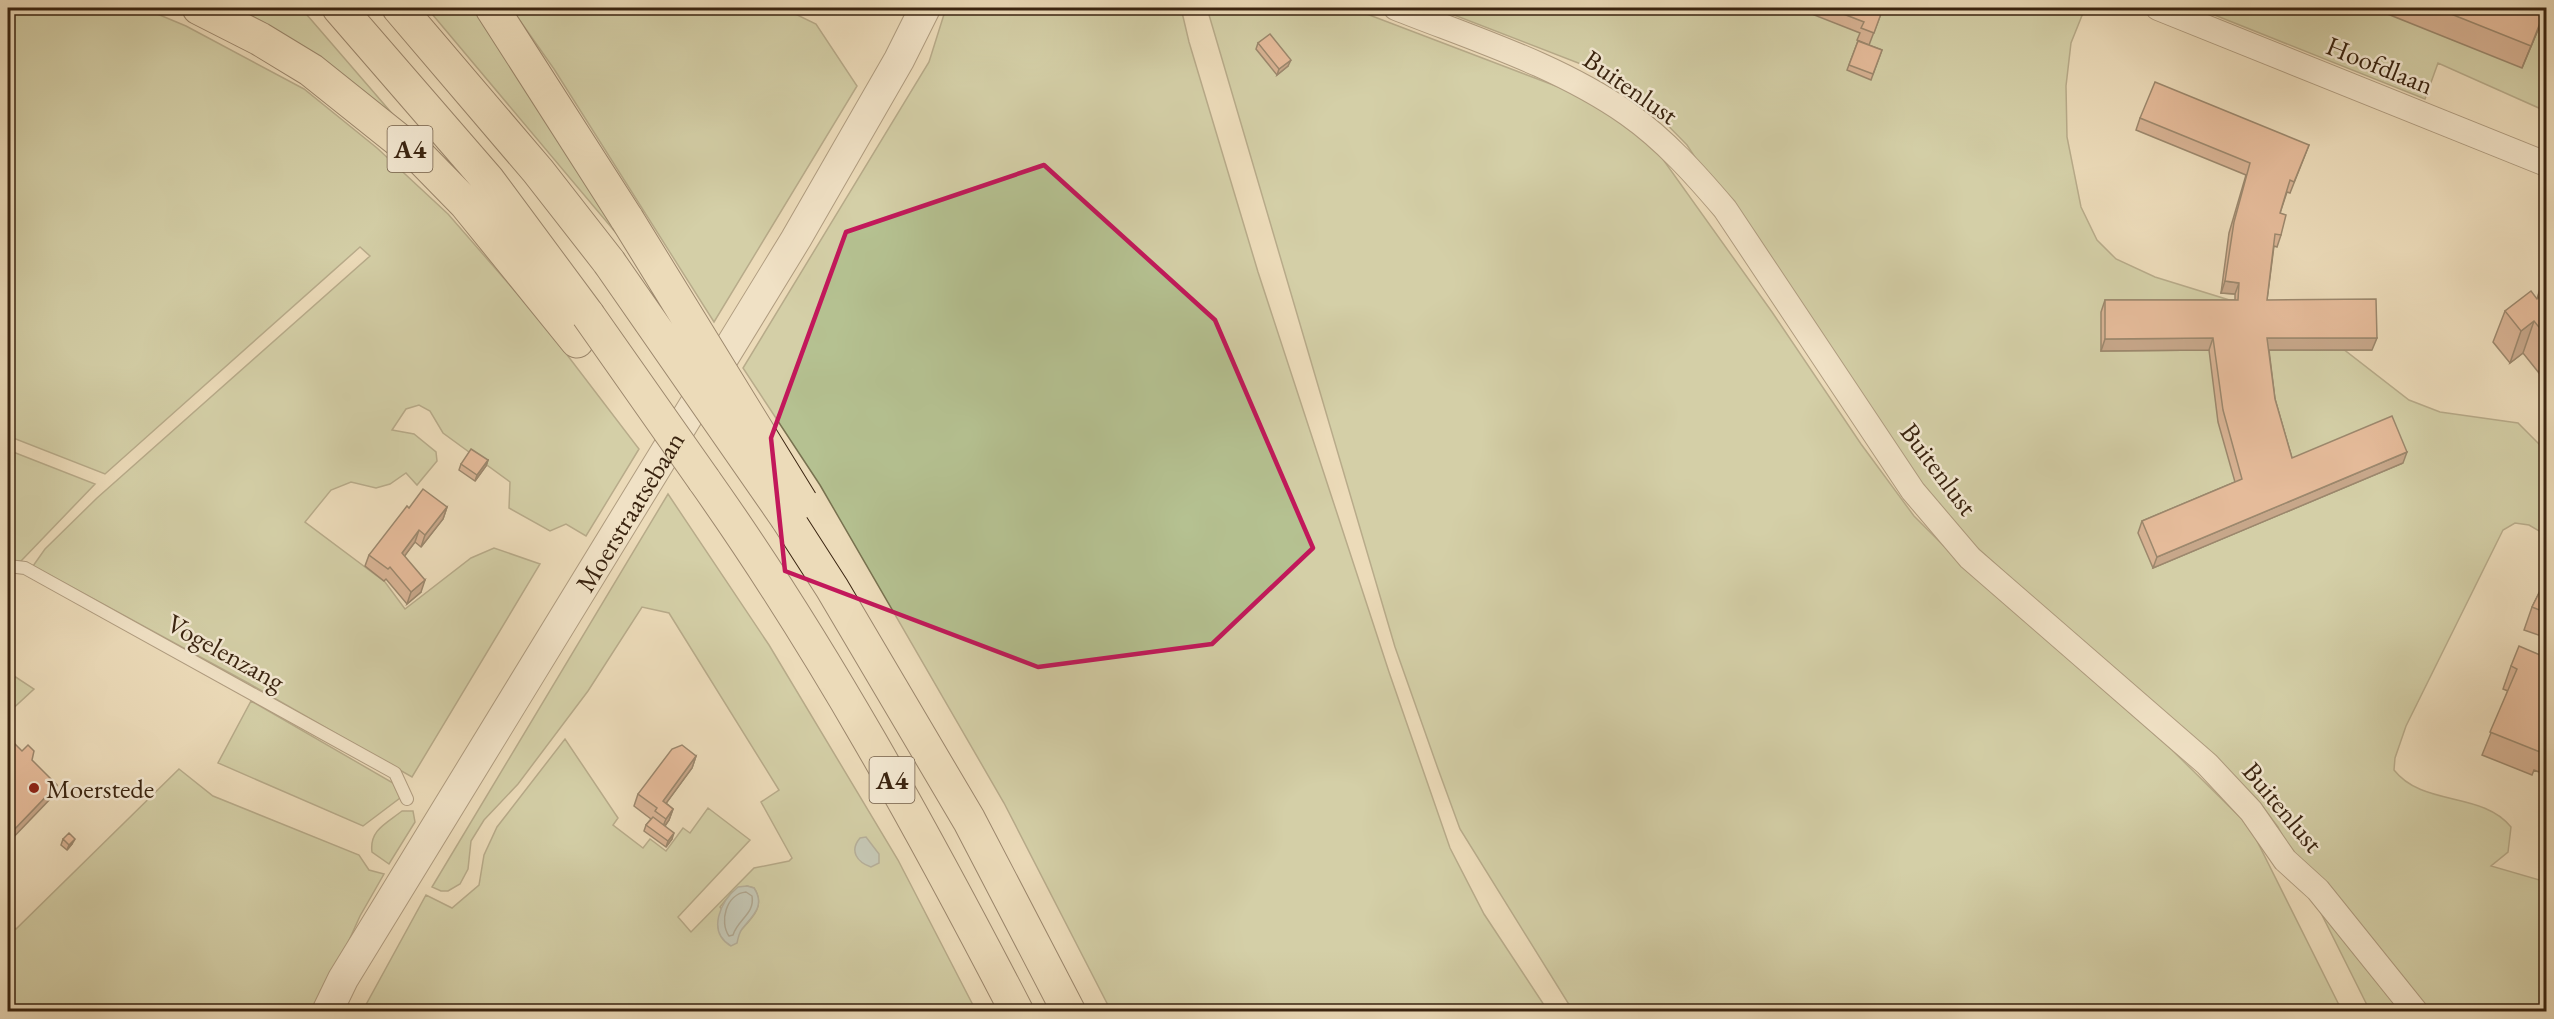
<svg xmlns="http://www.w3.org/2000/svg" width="2554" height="1019" viewBox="0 0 2554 1019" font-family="'EB Garamond',serif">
	<rect width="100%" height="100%" fill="#ecdbb9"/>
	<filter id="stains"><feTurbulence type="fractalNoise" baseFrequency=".00333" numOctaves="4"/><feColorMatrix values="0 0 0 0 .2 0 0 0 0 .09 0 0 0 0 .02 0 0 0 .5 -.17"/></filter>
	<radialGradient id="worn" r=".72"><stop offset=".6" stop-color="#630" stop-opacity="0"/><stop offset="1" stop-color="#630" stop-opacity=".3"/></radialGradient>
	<path fill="#b5c191" stroke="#787250" stroke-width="1.5" fill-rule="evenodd" d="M8 8H143L186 26 304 89 377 148 448 214 542 322 639 449 586 536 566 524 550 531 509 508 510 482 443 433 430 411 419 405 406 409 392 430 414 434 436 452 437 461 417 485 406 473 390 484 376 488 351 482 331 490 305 522 385 582 405 609 471 558 494 548 540 564 412 777 248 683 33 566 45 549 97 498 370 256 360 247 105 474 8 436Z
		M213 8H301L421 147Z
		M427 8H486L664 290Z
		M511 8H783L816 24 857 86 714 322 554 69Z
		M946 8H1181L1189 42 1258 272 1389 672 1450 848 1484 914 1548 1011H1111L1004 803 820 485 743 368 929 62Z
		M1207 8H1351L1577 94 1626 121 1652 144 1772 312 1861 444 1914 516 1975 577 2171 749 2250 827 2342 1011H1573L1460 829 1437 766 1395 647Z
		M1436 8H2085L2071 43 2066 86 2067 137 2081 207 2097 240 2116 259 2155 277 2294 320 2325 335 2409 400 2440 412 2518 423 2546 451V535L2529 525 2515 523 2503 530 2406 726 2395 758 2394 770C2423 807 2482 791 2511 827L2508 852 2491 866 2546 882V1011H2370L2278 827 2256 798 1963 535 1918 482 1788 299 1687 145 1638 95 1617 78Z
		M2197 8H2546V114L2541 109 2438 63 2425 99Z
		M8 450 95 484 21 561H8Z
		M668 494 769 645 898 860 976 1011 362 1012 426 895 452 908 479 885 484 855 497 827 565 739 618 818 613 825 643 848 650 839 666 851 683 828 690 833 708 808 750 840 678 917 691 932 754 868 789 861 792 858 761 802 779 790 669 613 642 607 588 691 518 784 484 820 471 841 468 869 460 884 448 891H441L432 887ZM747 886 754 888C766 906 752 918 740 931L720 907 732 892Z
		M8 672 34 689 8 713Z
		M251 701 393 783 400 798 363 826 218 763Z
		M179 769 213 796 359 855 369 870 384 874 360 916 317 1011 8 1012V924L16 929Z
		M402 811H413L415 822 389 864 372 852C369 830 387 823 402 811Z"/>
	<path fill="#9cb9b9" stroke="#757d75" stroke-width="1.5" d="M866 837 879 854V863L871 867C857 862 849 851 860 838Z
		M747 886 754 888C766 906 752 916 742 929 739 933 738 938 737 943L731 946C706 931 721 901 738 887Z"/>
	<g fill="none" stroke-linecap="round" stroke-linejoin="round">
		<path stroke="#6b6e64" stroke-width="1.5" d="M746 892 752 896C755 914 738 919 733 935L729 936C719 922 726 894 746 892Z"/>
		<g stroke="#66523a" stroke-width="14">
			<path id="service" d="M8 566 25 568 395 773 407 799"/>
		</g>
		<g stroke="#66523a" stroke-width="26">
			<path id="minor" d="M1396 8C1474 39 1558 65 1628 114 1665 140 1696 175 1725 209L1913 491 1970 558 2207 764 2251 811 2285 860 2318 890 2416 1012
				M2158 8 2546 164"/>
		</g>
		<g stroke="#66523a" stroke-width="32">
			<g id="tertiary">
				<path id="s1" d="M327 1012 343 979 796 239 899 60 925 8"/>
			</g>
		</g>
		<g stroke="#3a2410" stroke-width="35">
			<path id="motorway" d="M199 8 260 39 311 70 421 158 466 204 577 341
				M339 8 488 180 588 315
				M399 8 538 171 609 262
				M492 8 627 219
				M704 480C823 648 922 829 1017 1012
				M787 518 832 588 969 820 1069 1012"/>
		</g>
		<use href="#service" stroke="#f3e8d2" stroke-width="12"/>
		<use href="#minor" stroke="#f3e8d2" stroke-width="24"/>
		<use href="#tertiary" stroke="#f3e8d2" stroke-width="30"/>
		<use href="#motorway" stroke="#ecdbb9" stroke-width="33"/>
		<g stroke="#3a2410" stroke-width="35" stroke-linecap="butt">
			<path id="motorway-bridge" d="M627 219 801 502
				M609 262 787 518
				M588 315 704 480"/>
		</g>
		<use href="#motorway-bridge" stroke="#ecdbb9" stroke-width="33"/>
	</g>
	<path fill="#bd8064" stroke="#3a2410" stroke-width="1.5" d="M1806 8H1874L1882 11 1869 45 1857 40 1860 33 1804 11Z
		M2387 8H2547L2522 68 2385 13Z
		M1858 41 1882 50 1871 80 1847 70Z
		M1258 43 1288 66 1277 75 1256 49Z
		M2140 118 2309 145 2290 193 2287 192 2280 213 2281 235 2277 247 2274 246 2267 300 2372 350H2269L2275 399 2292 458 2403 463 2153 568 2138 533 2142 521 2235 482 2218 422 2209 350 2101 351V312L2105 300H2235V294L2221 293 2229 233 2246 175 2136 130Z
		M2547 284V383L2523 353 2510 363 2493 342 2505 311 2537 299 2540 289Z
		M2547 396V409L2543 405Z
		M488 460 486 466 475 481 459 470 461 464Z
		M447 507 443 519 421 547 415 542 404 556 421 592 407 604 386 579 384 581 365 566 369 555Z
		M2547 577V638L2524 630 2532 607Z
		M2547 640V775L2534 770 2532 775 2482 755 2508 691 2503 689 2511 666 2540 655Z
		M696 756 692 768 666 803 673 809 669 820 665 826 672 839 666 847 644 831 646 825 651 819 634 806 638 794Z
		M63 839 72 844 67 850 61 845Z"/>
	<path fill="#9a6851" stroke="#3a2410" stroke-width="1.5" d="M2546 8H2547L2522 68 2531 46Z
		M1291 60 1288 66 1277 75 1279 69Z
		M2225 281 2239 283 2235 294 2221 293Z
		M2534 321 2523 353 2510 363 2521 331Z
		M2213 338 2209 350 2101 351 2105 339Z
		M2267 338H2377L2372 350H2263Z
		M2407 452 2403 463 2153 568 2157 557Z
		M488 460 486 466 475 481 477 475Z
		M447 507 443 519 421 547 425 535Z
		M419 530 415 542 398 565 402 553Z
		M425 580 421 592 407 604 411 592Z
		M696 756 692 768 659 813 663 801Z
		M57 785 53 796 8 843V836Z
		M673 809 669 820 661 831 666 819Z
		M674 833 672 839 666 847 668 841Z
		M75 839 72 844 67 850 69 845Z"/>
	<path fill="#dc9574" stroke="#3a2410" stroke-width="1.5" d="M1828 8H1874L1882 11 1874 33 1861 28 1864 22Z
		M2436 8H2546L2531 46Z
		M1270 34 1291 60 1279 69 1258 43Z
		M1858 41 1882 50 1873 74 1849 65Z
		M2155 82 2309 145 2294 182 2290 180 2280 213 2286 215 2281 235 2275 234 2267 300 2376 299 2377 338H2267L2275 399 2292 458 2392 416 2407 452 2157 557 2142 521 2242 479 2223 410 2213 338 2105 339V300H2238L2239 283 2225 281 2234 222 2250 163 2140 118Z
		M2547 284V337L2534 321 2521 331 2505 311 2531 291 2537 299 2543 294 2540 289Z
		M471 449 488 460 477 475 461 464Z
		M423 489 447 507 425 535 419 530 402 553 425 580 411 592 390 567 388 569 369 555 407 506 409 508Z
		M2547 577V613L2532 607Z
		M2547 640V749L2542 747 2540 752 2490 732 2517 669 2511 666 2519 646 2540 655Z
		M10 739 22 751 28 745 34 751 32 760 57 785 8 836V743Z
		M682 745 696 756 663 801 673 809 666 819 655 811 657 808 638 794 672 749Z
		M653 817 674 833 668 841 646 825Z
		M69 833 75 839 69 845 63 839Z"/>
	<path d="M0 0H2554V1019H0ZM1044 165 1215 320 1313 548 1212 644 1038 667 785 571 771 438 846 232Z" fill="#ecdbb9" fill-opacity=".55" fill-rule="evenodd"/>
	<path fill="none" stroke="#c2185b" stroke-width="4.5" stroke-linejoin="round" d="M1044 165 1215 320 1313 548 1212 644 1038 667 785 571 771 438 846 232Z"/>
	<circle fill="#8f2418" stroke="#f3e8d2" stroke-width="2" cx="34" cy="788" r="6"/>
	<g text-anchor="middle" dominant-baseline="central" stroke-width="5" stroke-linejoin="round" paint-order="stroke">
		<g fill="#f3e8d2" stroke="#725f4a" stroke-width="1.5">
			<rect x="387.5" y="126" width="45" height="46" rx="4.5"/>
			<rect x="869.5" y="757" width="45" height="46" rx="4.5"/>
		</g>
		<g font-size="26" font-weight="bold" fill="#3a2410">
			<text x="410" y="149">A4</text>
			<text x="892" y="780">A4</text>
		</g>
		<g font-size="27" fill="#3a2410" stroke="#f3e8d2">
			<text transform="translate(2380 65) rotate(22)">Hoofdlaan</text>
			<text transform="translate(1631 87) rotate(35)">Buitenlust</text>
			<text transform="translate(1939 469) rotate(53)">Buitenlust</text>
			<text stroke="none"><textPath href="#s1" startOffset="585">Moerstraatsebaan</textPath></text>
			<text transform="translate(226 652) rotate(29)">Vogelenzang</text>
			<text transform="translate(2283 807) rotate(50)">Buitenlust</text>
		</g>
		<g font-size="27" fill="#3a2410" stroke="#f3e8d2" text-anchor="start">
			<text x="46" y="788">Moerstede</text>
		</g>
	</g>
	<rect width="2554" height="1019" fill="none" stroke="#ecdbb9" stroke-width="30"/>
	<rect x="9" y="9" width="2536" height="1001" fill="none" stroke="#3a2410" stroke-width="3"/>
	<rect x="15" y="15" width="2524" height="989" fill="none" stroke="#3a2410" stroke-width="1.5"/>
	<rect width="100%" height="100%" filter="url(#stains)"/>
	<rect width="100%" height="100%" fill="url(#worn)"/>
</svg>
